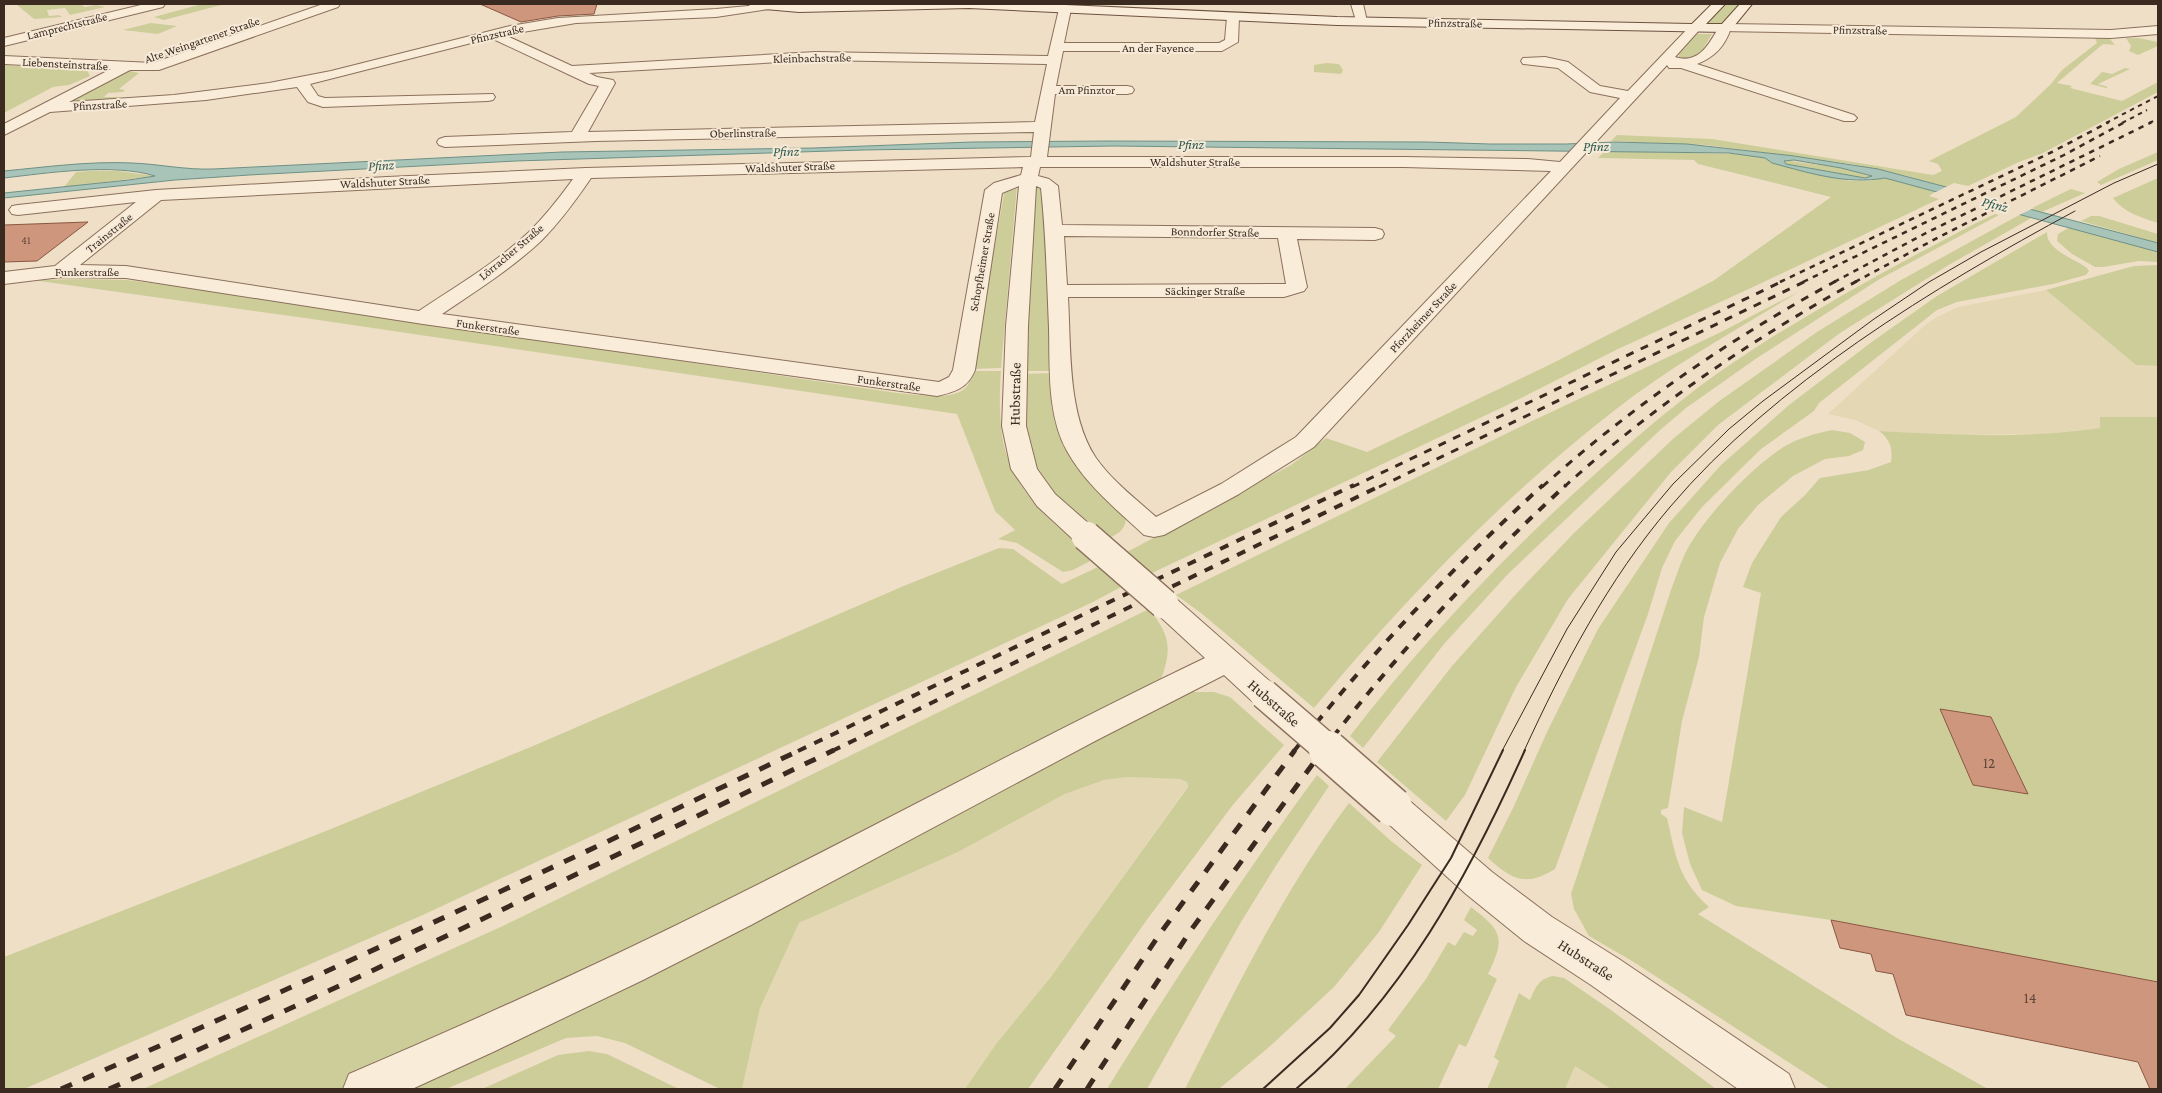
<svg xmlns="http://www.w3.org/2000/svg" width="2162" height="1093" viewBox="0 0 2162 1093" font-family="'Crimson Pro',serif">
	<rect width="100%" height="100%" fill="#efdfc7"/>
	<path fill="#e4d8b4" d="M2046 290 2136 365 2158 366V417H2101L2100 428 2062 434 1957 435 1879 431 1855 420 1828 414 1925 325 1937 317 1958 307Z
		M1127 777 1180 779 1187 782 1188 786 1050 978 996 1044 965 1089H742L760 1008 799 923 958 852 1065 794 1104 780Z
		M1574 1065 1611 1089H1565Z"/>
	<path fill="#cdcd9a" d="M23 4H80L85 7 96 5 105 7 70 15 65 8 47 10 49 16 59 15 62 17 34 19 17 5Z
		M202 4H225L164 20 154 17Z
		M1723 4H1744L1724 26 1701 25Z
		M151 23 177 26 158 34 123 30Z
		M229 32 244 33C236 35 230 34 223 37L227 39 218 38 209 42 213 44C207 46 201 45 195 47L199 49C192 52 186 50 179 53L184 55C178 57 173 55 166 57L170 59C164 62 159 60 153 62L157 64 142 63Z
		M1696 34H1712L1698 57 1685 59 1679 57V53Z
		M2095 38H2109L2115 45 2103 44 2057 83 2072 86 2070 88 2122 101 2158 82V92L2043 153 2019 162 1968 186 1954 183 1944 188 1907 176 1852 164 1706 145 1611 141 1617 135 1712 139 1933 175 1942 171 1938 164 1929 161 2016 117 2051 84 2062 70 2097 43Z
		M2126 38H2138L2158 42V46L2138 55 2129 51 2131 46Z
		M1327 63 1339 64 1343 70 1341 74 1314 72V65Z
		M4 65 87 70 90 76 69 85 53 87 4 113Z
		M2125 68 2130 69 2098 84 2108 87 2106 88 2090 84 2102 72 2112 74Z
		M126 70 139 73 119 89 125 90 123 92 108 93 104 97H118L116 99 69 102 118 75 126 74 122 73Z
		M1605 151 1735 154 1765 158 1772 163 1850 181H1869L1885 178 1937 191 1929 196 1939 199 1751 288 1618 349 1501 408 1152 573 1125 553 1291 465 1326 438 1367 452 1549 365 1713 281 1831 197 1698 164 1694 160 1598 158Z
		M2158 152V160L2101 185 2097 182 2119 169Z
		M1784 160 1841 168 1873 177C1849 180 1810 169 1786 164Z
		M91 171H119L155 176 64 187 76 172Z
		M2158 178V223C2142 218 2123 212 2113 198Z
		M1017 186 1001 368 972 369 1005 189Z
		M1035 187 1042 188 1053 371H1023Z
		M2071 189 2085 193 2042 212 2030 209Z
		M1995 214 1999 215 1878 280 1757 358 1686 408 1659 431 1508 574 1444 644 1363 748 1350 736C1417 649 1492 569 1572 495 1619 452 1666 410 1718 373 1781 329 1849 291 1917 254 1943 241 1968 226 1995 214Z
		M2021 214 2033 217 1947 266 1840 333 1718 425 1671 472 1568 599 1516 687 1465 795 1446 821 1377 762 1452 666 1516 594 1574 533 1674 438 1718 402 1817 332 1901 280Z
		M2091 216H2099L2158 234V243L2081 221Z
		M2070 227 2158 252V262L2139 261 2103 267H2095L2072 254 2057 241 2058 234Z
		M2047 232C2046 250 2075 259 2087 268L2089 271 2086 275 2053 284 1957 302 1937 310 1819 403 1814 411 1761 449 1702 507 1675 541 1662 568 1648 614 1555 869C1526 887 1512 880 1488 858L1514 806 1547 732 1598 629 1669 523 1721 465 1789 405 1873 341 1937 296Z
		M2158 265V366L2136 365 2046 290 2134 266Z
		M82 279 127 280 191 288 897 393C914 394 956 402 967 386 970 382 971 376 972 371H1001C995 457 1011 489 1077 543L1050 492 1034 467 1027 446 1023 374 1053 373 1120 510 1126 519C1125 531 1117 534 1107 539L1117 547 1073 570 1063 572 1017 543 998 539 1015 530 995 511 957 414 305 318 32 280Z
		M1800 291C1738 329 1672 365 1615 410 1502 498 1405 599 1314 708L1201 613 1176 595 1530 422 1719 333Z
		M2100 417H2158V982L1831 920 1736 906 1702 890 1690 864 1682 833 1684 807 1722 822 1761 593 1743 587 1752 563 1781 517 1805 495 1820 478 1869 470 1891 462C1893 449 1890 439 1879 431 1952 435 2027 439 2100 428Z
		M1832 430 1850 433 1865 442 1863 450 1849 456 1825 459 1793 476 1758 505 1738 529 1720 563 1704 617 1699 657 1682 721 1668 808 1661 810V814L1667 818C1676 857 1678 879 1709 907L1698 914 1897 1038 1988 1089H1830L1632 961 1589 936 1574 909 1571 894 1672 587C1677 575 1681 560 1688 548 1707 514 1752 467 1785 446 1799 438 1817 433 1832 430Z
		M999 548 1013 549 1062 584 1100 566 1121 587 1093 602 425 914 24 1089H4V957L326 831 533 746 906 585Z
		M1149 609C1165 629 1172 642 1165 667 1162 678 1160 683 1150 690L388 1069 340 1089H143L505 925Z
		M1192 687 1194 692H1214L1230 697 1284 745 1232 806 1146 921 1028 1089H965L996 1044 1050 978 1188 787 1187 782 1180 779 1127 777 1104 780 1065 794 958 852 799 923 760 1008 742 1089H720L625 1043 597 1036 566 1038 446 1089H385L494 1042Z
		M1317 775 1329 786 1277 864 1241 922 1147 1089H1107C1173 982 1242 877 1317 775Z
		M1349 803 1391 841 1422 865 1379 932 1334 987 1268 1048 1219 1089H1185C1235 991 1283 891 1349 803Z
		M1471 907C1502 931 1506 937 1488 974L1497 979 1466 1047 1459 1044 1438 1089H1345L1396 1036 1388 1030 1426 979 1448 942 1455 946 1464 932 1473 936 1477 930 1464 920Z
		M1553 976 1564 978 1611 1010 1716 1089H1611L1575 1066 1565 1089H1487L1499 1061 1494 1057 1519 993 1530 1000C1536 986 1539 979 1553 976Z
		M589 1051 607 1054 679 1089H482L558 1055Z"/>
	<path fill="#a8c3b8" stroke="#6e9185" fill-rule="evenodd" d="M1105 141 1427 142 1490 144H1566L1615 142 1687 144 1794 156 1878 169 2158 243V252L1885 178C1847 185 1809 173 1772 163L1765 158 1729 153 1113 146 863 150 516 161 249 175 175 180 4 198V193L129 180 155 176C114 163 47 173 4 178V171C46 167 89 161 132 163 159 164 185 170 213 169L562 152 813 148 972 142ZM1794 160 1841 168 1872 176 1865 178 1786 164 1784 161Z"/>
	<path fill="#efdfc7" d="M1948 186 2031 207 2034 208 2017 216 1934 193Z"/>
	<path fill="#cd967d" stroke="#8a5742" d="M480 4H597L594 14 558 16 521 22Z
		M88 222 37 261 4 262V225Z
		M1940 709 1991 717 2028 794 1973 785Z
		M1831 920 2158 982V1089H2150L2138 1062 1906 1015 1893 974 1876 971 1871 954 1840 948Z"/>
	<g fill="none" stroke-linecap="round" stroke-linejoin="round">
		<g stroke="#8b705c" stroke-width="2">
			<path id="minor" d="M145 4H165L163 7 4 46V38Z
				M323 4H340L338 7 159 70H130L69 102 174 95 269 83 331 71 510 26 558 18 716 9 770 4 771 6 769 9 716 17 576 23 505 35 572 66 816 52 1048 56 1059 9 1065 5 1071 9 1064 43H1219L1225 40 1227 17 1233 13 1239 17 1238 42 1222 51H1063L1056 86H1127L1132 87 1134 90 1132 93 1127 94H1055L1047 157H1404L1528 159 1560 162 1620 98 1590 92 1558 68 1523 64 1521 61 1523 58 1545 57 1568 62 1600 86 1628 91 1692 24 1696 23 1702 27 1675 57C1700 65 1710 42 1720 25H1730L1731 28C1725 46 1715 57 1697 64L1854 115 1857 118 1854 121H1844L1681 68H1669L1667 65 1314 447 1239 494 1164 535 1154 537 1144 535C1116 509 1086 485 1067 451 1047 415 1050 369 1049 328 1047 282 1046 235 1041 188L1036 186 1028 326 1026 426 1037 469 1055 494 1096 530 1100 536 1096 542 1086 544 1076 542 1037 506 1011 469 1002 426 1006 326 1019 186 1002 193 975 370C968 388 955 392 937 396L423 324 126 278 61 277 4 284V272L55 266 136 202 18 215 12 214 9 210 12 206 18 205 156 190 387 177 586 168 1031 157 1034 132 596 141 445 147 439 145 437 142 439 139 445 137 572 132 599 86 589 84 491 38 310 84 318 96 325 98 493 94 495 97 493 100 488 101 323 107 308 102 297 87 206 100 50 112 4 135V124L111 69 4 64V56L153 63ZM816 60 1047 64 1035 122 588 132 615 83 613 80 597 77 589 73ZM1023 167 1021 175 994 183 985 190 953 370 949 377 939 382 442 314C476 291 511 269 541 241 560 222 576 200 591 178ZM1040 167H1404L1551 171 1296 437 1221 484 1156 517C1136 499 1112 481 1096 458 1067 415 1071 347 1068 297H1284L1304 291 1307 287 1297 239 1375 240 1382 238 1384 234 1382 230 1375 228 1062 225 1058 186 1049 179 1038 176ZM573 179C560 197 545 216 529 232 496 263 456 286 419 311L126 266 80 265 161 200ZM1064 236 1278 238 1286 284 1067 285Z
				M1351 4H1363L1367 21 1365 24H1357Z
				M1164 594 1174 597 1275 686 1280 694 1275 702 1264 705 1253 702 1224 675 1097 740 751 925 643 980 493 1052 412 1089H343L349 1074C475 1020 600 964 723 902 884 822 1042 736 1205 658L1154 611 1149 604 1154 597Z
				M1393 793 1405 797 1492 872 1552 917 1619 959 1789 1074 1795 1089H1738L1591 985 1524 941 1466 894 1381 817 1376 807 1381 797Z"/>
		</g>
		<g stroke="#8b705c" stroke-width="2">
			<path id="tertiary" d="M1725 24 2111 30 2158 26V34L2111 38 1720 31 1719 28 1720 25Z"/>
		</g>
		<g stroke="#6d513f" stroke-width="2">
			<path id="secondary" d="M747 4H1043L1337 17 1692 24 1712 4H1725L1706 24H1722L1740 4H1752L1730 31 1725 32 1337 25 969 8 799 12 753 8Z"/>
		</g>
		<use href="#minor" fill="#f9edda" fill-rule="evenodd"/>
		<use href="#tertiary" fill="#f9edda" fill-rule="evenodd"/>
		<use href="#secondary" fill="#f9edda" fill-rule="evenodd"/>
		<path stroke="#3b2a20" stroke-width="1" d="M1502 751 1567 629 1616 552 1673 484 1729 429 1763 401 1874 319 1929 282 1981 252 2114 183 2158 164
			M1524 751C1564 664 1608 580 1670 507 1774 384 1934 287 2075 211"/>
		<path stroke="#3b2a20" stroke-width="2" d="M1263 1089 1330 1028 1359 995 1408 925 1451 858 1503 750
			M1296 1089C1402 1000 1469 875 1525 750"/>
		<path stroke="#3b2a20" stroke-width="2" stroke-dasharray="4.5 4.5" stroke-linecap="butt" d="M2106 123 2158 96
			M2122 123 2147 110
			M2149 123 2158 119"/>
		<path stroke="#3b2a20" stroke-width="2.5" stroke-dasharray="5.5 5.5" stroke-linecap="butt" d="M1780 282 2052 152 2109 122
			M1803 282 2064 155 2125 122
			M1834 282 1928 232 2152 122
			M1855 282 1939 237 2100 156"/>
		<path stroke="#3b2a20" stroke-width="3" stroke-dasharray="8 8" stroke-linecap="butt" d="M1352 487 1783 281
			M1379 487 1806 281
			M1542 487C1632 406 1730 339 1836 281
			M1564 487C1653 406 1753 339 1857 281"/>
		<path stroke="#3b2a20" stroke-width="4" stroke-dasharray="9 9" stroke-linecap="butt" d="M798 751 1354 485
			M832 751 1382 485
			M1294 751C1369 655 1453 567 1543 485
			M1322 751C1395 656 1477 567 1566 485"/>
		<path stroke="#3b2a20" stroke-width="5" stroke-dasharray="12 12" stroke-linecap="butt" d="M61 1089C310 981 556 867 800 750
			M109 1089C354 983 594 866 834 750
			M1055 1089 1159 935 1295 750
			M1087 1089 1191 930 1323 750"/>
		<g stroke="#8b705c" stroke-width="32" stroke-linecap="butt">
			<path id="minor-bridge-far1" d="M1086 536 1164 604
				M1264 694 1330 751"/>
		</g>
		<g stroke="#8b705c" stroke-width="41" stroke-linecap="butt">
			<path id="minor-bridge" d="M1328 750 1393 807"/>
		</g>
		<use href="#minor-bridge-far1" stroke="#f9edda" stroke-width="29"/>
		<use href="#minor-bridge" stroke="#f9edda" stroke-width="38"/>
	</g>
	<g text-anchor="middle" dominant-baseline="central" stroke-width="4" stroke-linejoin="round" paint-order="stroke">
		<g font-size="11" fill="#604537">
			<text x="26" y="240">41</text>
		</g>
		<g font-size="12" fill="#3b2a20" stroke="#f6ead7">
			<text transform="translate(1455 23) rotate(1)">Pfinzstraße</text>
			<text transform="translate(67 26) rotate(-14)">Lamprechtstraße</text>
			<text transform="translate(1860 30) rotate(1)">Pfinzstraße</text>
			<text transform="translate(497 34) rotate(-13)">Pfinzstraße</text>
			<text transform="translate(202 40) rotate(-19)">Alte Weingartener Straße</text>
			<text x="1158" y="48">An der Fayence</text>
			<text transform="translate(812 58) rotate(-1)">Kleinbachstraße</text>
			<text transform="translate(65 64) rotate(3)">Liebensteinstraße</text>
			<text x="1087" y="90">Am Pfinztor</text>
			<text transform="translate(100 105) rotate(-3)">Pfinzstraße</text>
			<text transform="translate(743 133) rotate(-1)">Oberlinstraße</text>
			<text x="1195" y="162">Waldshuter Straße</text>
			<text transform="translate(790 167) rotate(-2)">Waldshuter Straße</text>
			<text transform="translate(385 182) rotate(-3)">Waldshuter Straße</text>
			<text transform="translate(1215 232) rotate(1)">Bonndorfer Straße</text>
			<text transform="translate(109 233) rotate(-39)">Trainstraße</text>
			<text transform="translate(511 252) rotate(-40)">Lörracher Straße</text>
			<text transform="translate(982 262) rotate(-80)">Schopfheimer Straße</text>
			<text x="87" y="272">Funkerstraße</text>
			<text x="1205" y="291">Säckinger Straße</text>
			<text transform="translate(1423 317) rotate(-47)">Pforzheimer Straße</text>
			<text transform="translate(488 327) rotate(8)">Funkerstraße</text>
			<text transform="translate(889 383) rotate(8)">Funkerstraße</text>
		</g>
		<g font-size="14" font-style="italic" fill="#2f5b53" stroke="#f6ead7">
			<text x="1191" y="144">Pfinz</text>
			<text x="1596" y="146">Pfinz</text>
			<text transform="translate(786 151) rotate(-1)">Pfinz</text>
			<text transform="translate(381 165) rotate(-3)">Pfinz</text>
			<text transform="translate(1995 204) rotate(15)">Pfinz</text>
		</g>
		<g font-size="15" fill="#3b2a20" stroke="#f6ead7">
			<text transform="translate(1015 394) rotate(-89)">Hubstraße</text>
			<text transform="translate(1274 703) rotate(41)">Hubstraße</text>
			<text transform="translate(1586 960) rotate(33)">Hubstraße</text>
		</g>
		<g font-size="15" fill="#604537">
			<text x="1989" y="763">12</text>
			<text x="2030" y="998">14</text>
		</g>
	</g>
	<rect width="2162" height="1093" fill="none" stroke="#3b2a20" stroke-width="10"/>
</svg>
